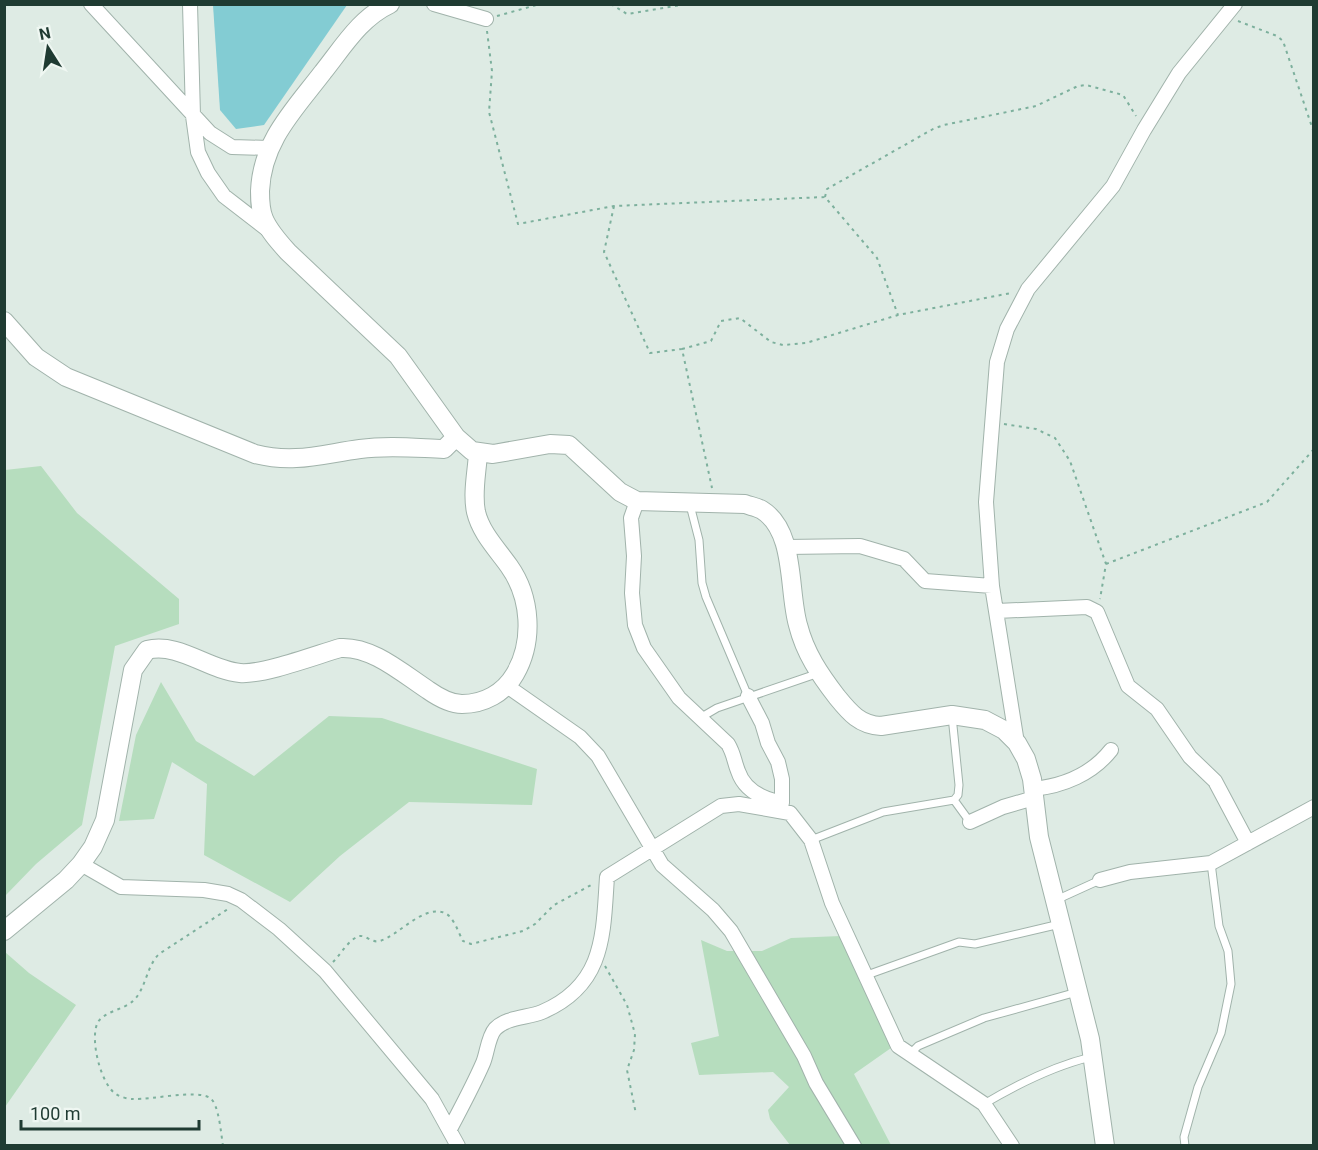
<svg xmlns="http://www.w3.org/2000/svg" width="1318" height="1150" viewBox="0 0 1318 1150" font-family="Roboto,sans-serif">
	<rect width="100%" height="100%" fill="#deebe4"/>
	<path fill="#b6ddbe" d="M41 466 77 513 179 599V624L115 646 82 825 36 864 5 896V470Z
		M161 682 196 741 254 776 329 716 382 718 537 769 532 805 409 802 340 856 290 902 204 855 207 784 172 762 154 819 119 821 136 735Z
		M841 936 891 1048 854 1074 891 1145H790L770 1119 768 1110 789 1087 773 1072 699 1075 691 1043 719 1036 701 940 727 951H762L791 938Z
		M5 952 29 973 76 1005 5 1107Z"/>
	<path fill="#83ccd3" d="M213 5V4L347 5 264 125 236 129 220 110Z"/>
	<g fill="none" stroke-linecap="round" stroke-linejoin="round">
		<g stroke="#a1b3ab" stroke-width="9">
			<path id="service" d="M690 505 699 540 702 583 706 597 748 696
				M700 718 717 708 819 673
				M954 800 970 822
				M811 840 883 812 954 800 958 795 959 785 952 716
				M1056 900 1100 880
				M867 975 959 942 975 944 1060 924
				M910 1054 918 1046 984 1018 1077 992
				M984 1104C1016 1085 1054 1066 1091 1057
				M1185 1146 1184 1137 1198 1087 1221 1033 1231 984 1228 951 1219 926 1211 863"/>
		</g>
		<g stroke="#a1b3ab" stroke-width="16">
			<path id="minor" d="M91 4 210 133 232 147 269 148
				M190 4 193 116 198 152 208 173 224 196 268 230
				M434 4 486 19
				M637 501 631 518 634 556 632 593 635 625 644 648 679 698 728 744C734 754 734 761 738 771 744 789 761 798 778 802
				M786 547 860 546 904 559 925 581 992 586
				M997 611 1087 607 1097 612 1128 686 1157 709 1190 757 1215 781 1248 843
				M507 686 580 737 598 756 662 865 713 910 731 931 804 1056 816 1083 854 1146
				M748 696 762 723 768 743 778 762 782 779V803
				M1017 743 992 586 986 502 997 362 1007 329 1028 289 1113 186 1144 130 1179 73 1235 4
				M1033 789C1063 786 1092 774 1111 750
				M970 822 1003 807 1034 798
				M81 864 121 887 204 890 228 894 241 900 279 929 325 971 432 1099 458 1146
				M1100 880 1130 872 1211 863 1314 807
				M450 1129C461 1108 473 1086 483 1063 487 1054 488 1037 495 1029 506 1017 528 1018 542 1012 605 985 603 935 607 877L721 806 739 804 790 813 811 840 832 903 898 1046 984 1104 1012 1146"/>
		</g>
		<g stroke="#a1b3ab" stroke-width="20">
			<path id="tertiary" d="M390 4C360 18 343 47 323 72 294 110 262 141 260 191 260 200 260 210 264 219 269 231 279 242 288 252L398 356 456 437 472 451 493 454 550 444 569 445 620 492 637 501 745 504C750 506 757 507 762 510 796 531 788 591 798 625 805 653 820 675 837 697 850 713 860 725 881 726L952 715 985 720 1004 730 1017 743 1026 759 1032 779 1039 837 1090 1039 1105 1146
				M4 321 36 357 66 377 255 454C294 464 322 454 360 449 388 445 416 448 444 449L456 437
				M4 931 66 880 81 864 93 847 105 820 133 670 147 650C179 642 208 670 240 673 263 675 316 655 340 648 372 646 402 673 428 690 438 697 450 704 462 704 484 704 504 693 515 674 534 641 531 597 509 566 497 549 481 533 476 512 472 493 477 472 478 453"/>
		</g>
		<path stroke="#7db09d" stroke-width="2" stroke-dasharray="3 4.5" stroke-linecap="butt" d="M611 4 627 14 687 4
			M497 16 540 4
			M1238 21 1277 36 1283 41 1314 133
			M487 31 492 71 489 112 518 224 614 206 825 197 877 258 898 315
			M825 197 827 189 933 129 944 125 1036 106 1078 86 1086 85 1123 95 1136 116
			M614 206 604 252 650 353 682 349 712 488
			M682 349 711 341 721 321 740 318 771 342 783 345 806 343 898 315 1011 293
			M1004 424 1036 429 1055 438 1070 461 1106 564 1100 599
			M1106 564 1267 502 1314 449
			M333 962C340 955 346 944 355 938 363 931 371 944 380 941 399 935 421 907 442 912 453 914 458 932 463 941L471 944 523 931 535 924 554 905 593 884
			M605 966 627 1005 635 1034 634 1050 627 1070 636 1114
			M223 1146C221 1134 219 1104 210 1098 196 1089 151 1100 133 1099 128 1099 120 1097 116 1094 101 1085 89 1038 98 1022 105 1011 123 1010 133 1001 146 989 146 967 159 954L228 909"/>
		<use href="#service" stroke="#fff" stroke-width="7"/>
		<use href="#minor" stroke="#fff" stroke-width="14"/>
		<use href="#tertiary" stroke="#fff" stroke-width="18"/>
	</g>
	<rect width="1318" height="1150" fill="none" stroke="#1f3b32" stroke-width="12"/>
	<g transform="translate(48 48) rotate(348)" stroke="#eff7f2" stroke-width="4.5" paint-order="stroke">
	<path d="M0-4.5L10 22L0 15L-10 22Z" fill="#1f3b32"/>
	<text y="-9" font-size="16" font-weight="bold" text-anchor="middle" fill="#1f3b32">N</text>
	</g>
	<path d="M21 1120v9h178v-9" fill="none" stroke="#1f3b32" stroke-width="3"/>
	<text x="30" y="1120" font-size="18" fill="#1f3b32" stroke="#eff7f2" stroke-width="4.5" paint-order="stroke">100 m</text>
</svg>
